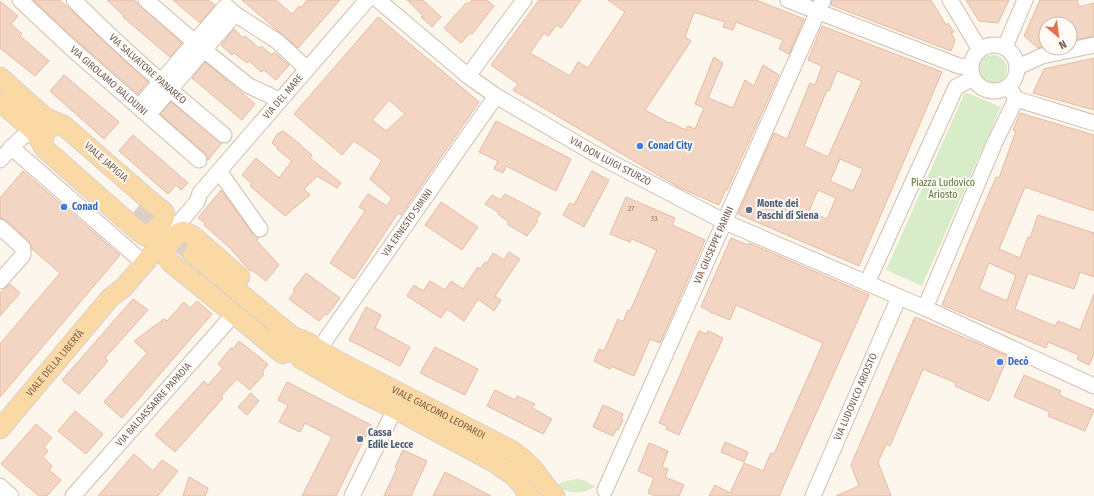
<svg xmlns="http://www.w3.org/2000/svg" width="1094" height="496" viewBox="0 0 1094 496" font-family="'Fira Sans Condensed',sans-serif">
	<rect width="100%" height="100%" fill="#fdf6ec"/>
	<path fill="#d8ecc9" d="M979 69a14 14 0 1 1 28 0a14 14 0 1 1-28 0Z
		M965 92 1001 107 922 286 886 270Z
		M577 479 584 480 595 487C582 494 569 495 557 485L562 482Z"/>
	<path fill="#f3d5c3" stroke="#e6bba3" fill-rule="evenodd" d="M33 0H60L148 82 138 94 76 40Z
		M107 0H134L182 43 170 57 123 17 124 16Z
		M173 0H208L215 5 200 23Z
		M242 0H276L292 14 299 6 301 8 307 0H340L298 48Z
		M407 0H423L441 17 432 27 421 17 423 16Z
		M472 0H487L494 6 472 34 470 33 461 43 444 28 466 3 468 4Z
		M539 0H581L561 28 557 25 548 36 544 33 530 53 570 76 578 62 588 68 625 12 608 0H756L804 19 789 54 779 49 783 40 736 22 733 30 723 27 725 22 694 12 685 37 691 41 645 110 669 123 670 122 685 130 688 126 695 129 704 108 695 104 714 57 723 63 708 98 733 108 745 80 754 86 763 65 779 75 727 190 726 189 719 205 680 188 513 90 518 84 491 65Z
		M832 0H931L946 25 948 23 954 32 951 33 955 40 951 51 831 5Z
		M966 0H1009L998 23 979 21Z
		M1040 0H1077L1079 7 1094 3V36L1070 41V24H1046V46L1038 48 1024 36Z
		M0 1 18 16 11 24 22 34 20 36 49 61 35 76 0 48Z
		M378 17 479 102 401 215 398 213 354 279 330 263 365 211 359 207 368 194 387 206 392 198 370 179 382 160 354 141 342 155 294 114ZM389 100 405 114 386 131 372 120Z
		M822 26 942 72 859 266 738 214 774 133 787 139 810 83 815 85 822 66 808 60ZM837 71 862 81 828 157 804 146 827 90 829 91ZM840 159 863 169 853 191 830 181ZM818 190 836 198 827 219 809 211Z
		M234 29 243 38 245 36 259 48 261 46 272 55 274 52 289 65 276 80 264 70 261 72 249 61 247 63 234 53 232 55 221 45Z
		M1094 58V110L1033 93 1044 69Z
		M205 62 255 104 242 120 192 78Z
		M64 75 119 122 104 139 50 91Z
		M171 102 222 143 208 160 205 153 160 114Z
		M1020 113 1094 135V211L1025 187 999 249 1020 258 1028 237 1030 238 1038 215 1094 233V277L1080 272 1074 289 1028 273 1015 309 1055 326 1058 321 1080 330 1094 294V354L1089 365 1077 359 1079 355 1048 342 1046 348 942 305 996 177 999 178 1016 131 1013 130ZM989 263 1016 275 1007 301 979 289Z
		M496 121 571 159 556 191 506 166 503 173 494 169 498 161 479 152Z
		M283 131 300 144V145L312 155 310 158 341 183 337 188 317 176 304 189 310 195 285 216 250 186 252 184 242 175 256 158 279 178 292 161 277 149 278 148 272 143 277 134Z
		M133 135 188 183 181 190 176 185 168 194 119 151Z
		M23 171 120 255 0 397V344L60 273 32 249 29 241 6 220 0 218V198Z
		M592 171 609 180 584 227 563 215 570 203 574 205Z
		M221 190 253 234 259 238 256 240 279 265 266 281 252 270 250 271 230 248 204 225 205 223 198 218Z
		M505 194 541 213 536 220 538 221 527 236 507 224 509 222 499 215 498 212 485 204 492 195 500 200Z
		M626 197 675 218 672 225 705 240 660 343 650 339 634 376 611 366 610 369 594 361 599 349 604 351 618 319 623 322 628 310 630 311 657 250 632 239 630 242 610 234Z
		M441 202 478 227 462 250 425 225Z
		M731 238 748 245 749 243 869 295 779 496H709L715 485 730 493 744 463 763 471 771 453 774 454 823 343 736 305 730 320 710 312V311L701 307Z
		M509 252 520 259 495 296 501 300 494 311 478 299 464 321 447 309 441 318 407 296 414 285 423 291 430 281 445 290 451 281 463 289 478 267 480 269 485 262 487 263 493 253 504 260Z
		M306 273 340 298 327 315 325 314 319 321 289 299 295 291 293 290Z
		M10 284 20 293 0 316V293Z
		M133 299 148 310 105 358 108 361 79 394 62 380Z
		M197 301 212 314 122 418 104 402 147 353 134 341 164 319 167 321 184 302 190 308Z
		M366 307 381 315 375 328 410 347 400 366 349 340Z
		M915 317 1008 356 989 401 955 386 956 383 923 369 890 446 886 444 878 462 891 496H836L859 486 851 465Z
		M699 331 706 334 708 331 723 338 679 435 666 429 667 426 659 423Z
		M239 341 268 364 262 372 264 374 250 390 237 379 221 396 223 398 175 452 155 435 204 381 208 385 223 368 218 364 231 348 233 349Z
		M435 347 478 369 465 395 420 373Z
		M1024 375 1061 391 1059 395 1094 410 1085 431 1048 416 1050 412 1014 397Z
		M287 382 371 425 336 496H302L332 437 305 423 300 432 279 422 288 405 278 400Z
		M495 390 515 400 517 396 535 404 532 408 552 419 543 434 487 406Z
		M251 393 259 401 247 415 238 407Z
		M603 405 623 414 621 419 623 420 618 430H616L613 436 593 427Z
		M75 411 103 434 86 454 58 431Z
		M36 424 52 438 44 447 48 451 43 457 52 466 49 470 61 480 47 496H39L1 464Z
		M725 442 748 452 744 462 721 452Z
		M649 443 668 451 662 467 668 469 665 477 684 485 679 496H656L648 493 654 478 638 471Z
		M403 450 427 461 411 496H384L397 468 395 467Z
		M134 454 153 471 162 460 178 471 158 496H98Z
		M445 472 491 496H433Z
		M189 477 208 488 205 496H183Z"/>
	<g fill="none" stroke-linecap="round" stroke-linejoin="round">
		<path stroke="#dcd0c4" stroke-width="19" stroke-dasharray="19 10" stroke-linecap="butt" d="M138 207 193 254"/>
		<g stroke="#d1beb0" stroke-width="17">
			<g id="minor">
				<path id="s1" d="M20 0 70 47 199 160"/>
				<path id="s2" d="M74 0C121 48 172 92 224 135"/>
				<path d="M146 0 204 50 249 86 269 95 279 101"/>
				<path id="s3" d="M378 0 468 76 496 96 595 154 725 222 925 308 1094 386"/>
				<path d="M788 0 959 66 970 67"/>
				<path d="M950 0 980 50"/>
				<path d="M227 7 235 14 277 41 307 69"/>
				<circle cx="994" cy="68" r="23"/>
				<path d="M1005 47 1025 0"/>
				<path d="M1018 67 1042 56 1094 45"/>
				<path d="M468 76 524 0"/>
				<path d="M1016 99 1094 123"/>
				<path d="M139 107 226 6"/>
				<path d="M148 115 235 14"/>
				<path d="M11 147 138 258"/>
				<path d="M0 160 21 138 34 131"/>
				<path d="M219 171 260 229"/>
				<path d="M0 227 23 248V255L0 281"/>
				<path id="s4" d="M167 237 197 202 200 193 367 0"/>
				<path d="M867 283 956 87 973 78"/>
				<path d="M925 308 995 142 1016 99 1009 87"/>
				<path id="s5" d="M319 349 496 96"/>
				<path d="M0 486 11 496"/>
				<path id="s6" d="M605 490 823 0"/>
				<path id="s7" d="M73 496 234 314"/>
				<path d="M352 496 395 409"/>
				<path id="s8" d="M813 496 899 297"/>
			</g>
		</g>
		<g stroke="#dad1cd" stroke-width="21">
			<g id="major">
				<path d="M0 77 46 118 52 127"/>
				<path d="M0 102 34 131 44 137"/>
				<path d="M34 131 45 149 138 231 145 236C151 235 166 221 165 214 164 210 159 208 155 205L63 125 46 118"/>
				<path id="s9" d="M193 254 292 336 309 343 334 359 361 373 511 450C519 456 527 461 533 469 541 478 546 488 555 496"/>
				<path d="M240 277 193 236 183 231 178 233 164 251 166 256 170 262 283 354"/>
				<path d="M276 335 291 348 301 359 350 387 395 409 495 463 514 476 521 484 529 496"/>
				<path id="s10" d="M0 429 110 298 124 287 167 237"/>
			</g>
		</g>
		<use href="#minor" stroke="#fff" stroke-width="15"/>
		<use href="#major" stroke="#fbd9a5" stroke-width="19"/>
	</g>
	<g fill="#3f7fe0" stroke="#fffaf3" stroke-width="1.5">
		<circle cx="640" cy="146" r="4"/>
		<circle cx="64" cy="207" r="4"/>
		<circle cx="1000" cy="362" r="4"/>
	</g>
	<g fill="#5c6f8a" stroke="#fffaf3" stroke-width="1.5">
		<circle cx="749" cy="210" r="4"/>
		<circle cx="360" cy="439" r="4"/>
	</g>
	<g text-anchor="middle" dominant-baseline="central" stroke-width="4" stroke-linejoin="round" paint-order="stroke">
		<g font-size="8" fill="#987a6a">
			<text x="631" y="208">27</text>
			<text x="654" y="218">33</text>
		</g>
		<g font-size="10" fill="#7a5c4d" stroke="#fffaf3">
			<text stroke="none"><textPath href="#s2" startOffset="101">VIA SALVATORE PANAREO</textPath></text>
			<text stroke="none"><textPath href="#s1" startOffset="120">VIA GIROLAMO BALDUINI</textPath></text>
			<text stroke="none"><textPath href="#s4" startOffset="183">VIA DEL MARE</textPath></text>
			<text stroke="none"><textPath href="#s3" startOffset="284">VIA DON LUIGI STURZO</textPath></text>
			<text transform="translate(106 162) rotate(41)">VIALE JAPIGIA</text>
			<text stroke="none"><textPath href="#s5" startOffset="154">VIA ERNESTO SIMINI</textPath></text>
			<text stroke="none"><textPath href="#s6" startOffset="268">VIA GIUSEPPE PARINI</textPath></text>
			<text stroke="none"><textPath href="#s10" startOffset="86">VIALE DELLA LIBERTÀ</textPath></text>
			<text stroke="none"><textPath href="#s8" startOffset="108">VIA LUDOVICO ARIOSTO</textPath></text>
			<text stroke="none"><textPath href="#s7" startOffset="122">VIA BALDASSARRE PAPADIA</textPath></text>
			<text stroke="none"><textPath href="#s9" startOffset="294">VIALE GIACOMO LEOPARDI</textPath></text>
		</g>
		<g font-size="10" font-weight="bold" fill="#366cbe" stroke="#fffaf3" text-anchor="start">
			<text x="648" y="146">Conad City</text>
			<text x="72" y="207">Conad</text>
			<text x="1008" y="362">Decò</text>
		</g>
		<g font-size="10" fill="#537a41" stroke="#fffaf3">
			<text x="943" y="183">Piazza Ludovico<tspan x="943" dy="12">Ariosto</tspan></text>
		</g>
		<g font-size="10" font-weight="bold" fill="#4e5e75" stroke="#fffaf3" text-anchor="start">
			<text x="757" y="204">Monte dei<tspan x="757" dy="12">Paschi di Siena</tspan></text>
			<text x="368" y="433">Cassa<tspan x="368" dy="12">Edile Lecce</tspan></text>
		</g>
	</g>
	<g transform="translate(1058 36) rotate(151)"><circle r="19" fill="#fffaf3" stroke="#cabbb1"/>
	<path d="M0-3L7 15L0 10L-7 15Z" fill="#e76f51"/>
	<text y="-6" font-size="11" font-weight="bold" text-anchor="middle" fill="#7a5c4d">N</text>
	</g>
</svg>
